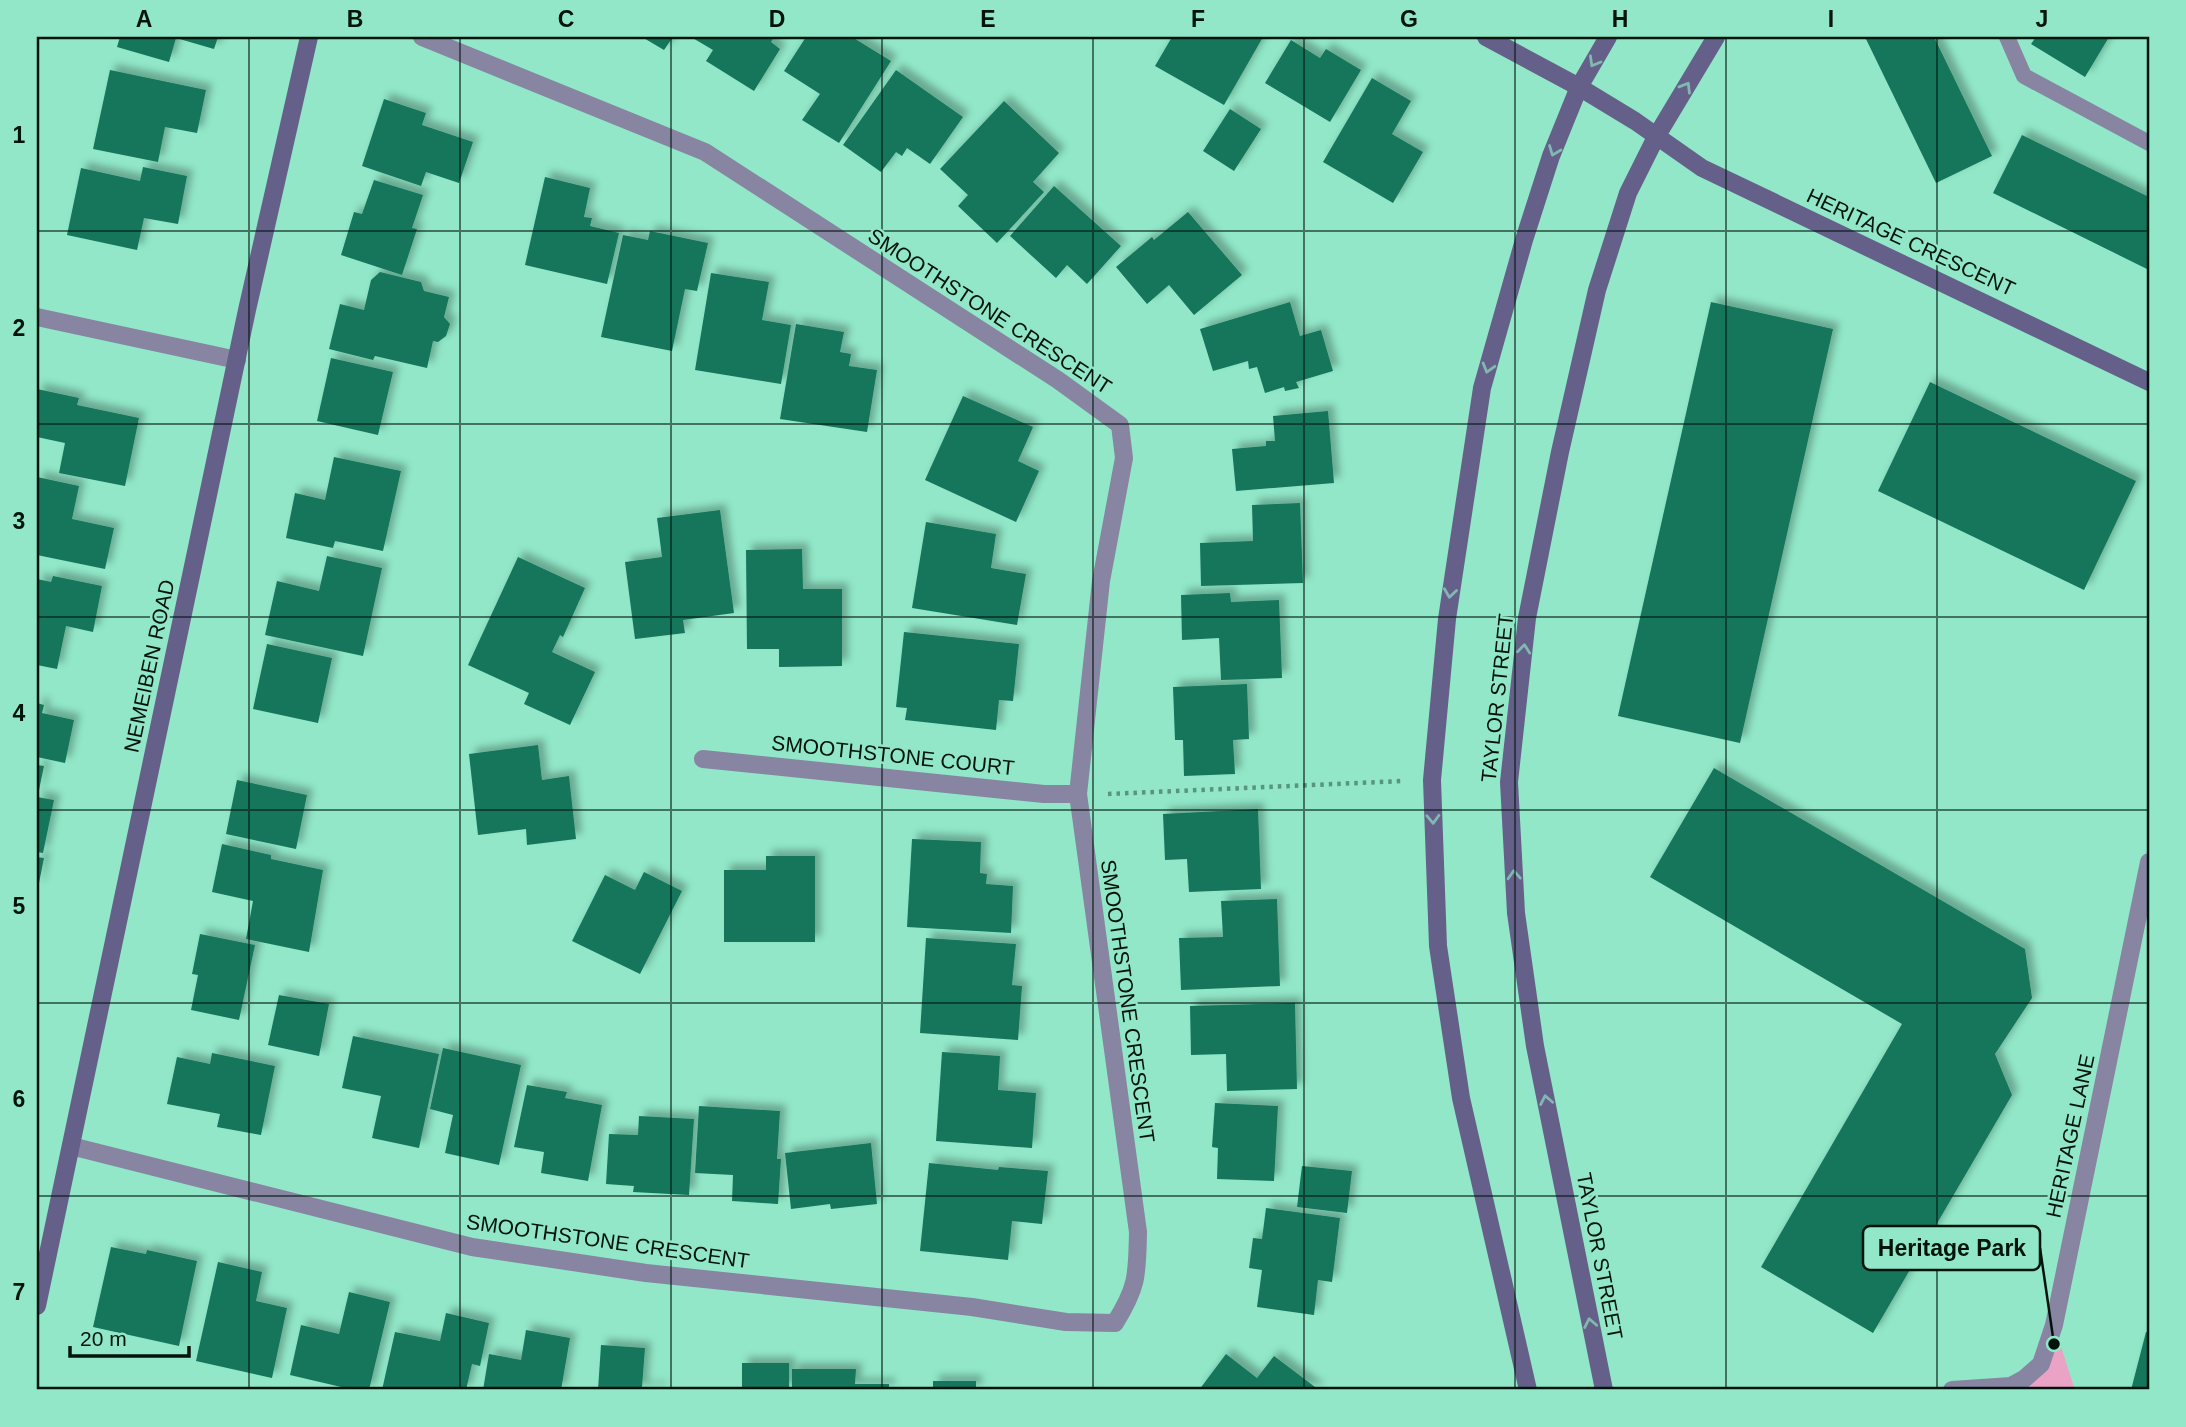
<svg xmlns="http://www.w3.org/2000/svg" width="2186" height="1427" viewBox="0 0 2186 1427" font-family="Helvetica,sans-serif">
	<defs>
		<filter id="shadow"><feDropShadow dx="6" dy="-6" stdDeviation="3.5" flood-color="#0004"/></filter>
	</defs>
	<rect width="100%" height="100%" fill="#91e7c8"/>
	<path fill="#eba3c5" d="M2054 1325 2075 1390H1950L2024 1379Z"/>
	<path fill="#14765b" filter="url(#shadow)" d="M120 37H218L214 49 176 38 169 62 117 47Z
		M642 37H673L664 50Z
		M691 37H774L771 42 780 49 754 91 706 61 713 50Z
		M806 37H852L891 61 839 143 802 120 820 94 784 71Z
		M1172 37H1263L1224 105 1155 66Z
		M1865 37H1934L1992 156 1936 183Z
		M2036 37H2109L2085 77 2031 44Z
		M1291 40 1320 58 1326 49 1361 70 1330 122 1265 83Z
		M110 70 206 90 197 133 165 127 158 162 93 149Z
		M896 70 963 117 930 164 907 148 902 156 896 152 881 172 843 145Z
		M1372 78 1411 101 1392 134 1423 152 1393 203 1323 162Z
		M384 99 426 113 422 125 473 142 459 183 426 172 421 186 362 166Z
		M1004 101 1059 153 1033 182 1044 192 997 243 958 206 968 195 940 169Z
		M1230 109 1261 129 1234 171 1203 151Z
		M2022 135 2149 197V270L1993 193Z
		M143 167 187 176 178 224 144 218 137 250 67 235 81 168 140 181Z
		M545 177 590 188 584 217 592 218 590 226 619 233 607 284 525 265Z
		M374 180 423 195 412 228 417 229 402 275 341 255 354 212 362 214Z
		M1054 186 1121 246 1087 284 1067 265 1056 278 1010 236Z
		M1188 212 1242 275 1194 315 1169 285 1147 304 1116 267 1152 237 1154 240Z
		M650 231 708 243 697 291 685 289 672 351 601 337 623 235 648 240Z
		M380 272 421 282 424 291 449 297 444 317 450 324 446 336 438 342 433 341 427 368 375 356 373 360 329 349 340 304 364 310 371 280Z
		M711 273 769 282 762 320 791 325 781 384 695 370Z
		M1290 302 1300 336 1321 330 1333 371 1296 382 1299 388 1285 391 1284 387 1265 393 1257 367 1249 369 1248 361 1213 371 1200 329Z
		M1711 302 1833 329 1740 743 1618 716Z
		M796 324 844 332 840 352 851 354 849 366 877 370 867 432 780 419Z
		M331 358 393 372 378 435 317 421Z
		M1930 382 2136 481 2084 590 1878 491Z
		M37 389 79 398 77 405 139 418 125 486 59 473 65 443 37 437Z
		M963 396 1033 427 1018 461 1039 471 1016 522 925 480Z
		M1328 411 1334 483 1236 491 1232 449 1266 446V441H1275L1273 416Z
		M334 457 401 471 383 551 335 541 333 548 286 538 295 493 325 500Z
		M37 477 79 486 72 519 114 528 105 569 37 555Z
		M1300 503 1303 583 1201 586 1200 543 1253 541 1252 505Z
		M720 510 734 613 683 620 685 633 635 639 625 562 662 557 657 518Z
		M926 522 996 534 991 568 1026 574 1017 625 912 608Z
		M802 549 803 589H842V666L779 667V649H747L746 550Z
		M327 556 382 568 363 656 265 635 277 581 319 591Z
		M518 557 585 588 563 637 560 635 552 652 595 672 570 725 524 704 529 693 468 665Z
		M53 576 102 586 93 632 66 626 57 669 37 665V579L51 582Z
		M1230 593 1231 602 1279 600 1282 678 1221 680 1219 638 1182 640 1181 595Z
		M904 632 1019 644 1013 701 999 700 996 730 905 720 907 708 896 707Z
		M267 644 332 658 318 723 253 709Z
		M1247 684 1249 739 1233 740 1235 774 1184 776 1183 740H1175L1173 687Z
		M37 703 44 705 42 713 74 720 65 763 37 757Z
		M538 745 542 780 569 776 576 839 527 845 526 829 478 835 469 754Z
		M37 765 44 766 38 795H37Z
		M1714 768 2025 949 2032 998 1995 1054 2012 1095 1873 1333 1761 1267 1902 1024 1650 877Z
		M237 780 307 795 296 849 226 834Z
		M37 797 54 800 43 853 37 852Z
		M1258 809 1261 889 1189 892 1187 859 1165 860 1163 814Z
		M912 839 981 842 980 873 987 874 986 884 1013 886 1011 933 907 927Z
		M222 844 271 855V859L323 870 309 952 246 939 253 901 212 892Z
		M766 856H815V942H724V870H766Z
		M37 857 44 858 38 888H37Z
		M644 872 682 891 640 974 572 941 605 875 635 890Z
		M1277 899 1280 986 1181 990 1179 938 1223 937 1221 901Z
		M200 934 255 945 239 1020 191 1010 198 975 192 974Z
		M926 938 1016 944 1012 985 1022 986 1018 1040 920 1033Z
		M279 995 329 1004 319 1056 268 1045Z
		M1295 1003 1297 1089 1227 1091 1226 1054 1191 1055 1190 1006Z
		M353 1036 439 1054 419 1148 372 1138 381 1096 342 1088Z
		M443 1048 521 1065 499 1165 445 1153 453 1115 430 1109Z
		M942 1052 1000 1056 998 1090 1036 1093 1032 1148 936 1141Z
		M212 1053 275 1066 261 1135 217 1127 220 1114 167 1104 177 1057 210 1064Z
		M527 1085 567 1092 565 1098 602 1105 588 1181 541 1173 544 1152 514 1147Z
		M1215 1103 1278 1106 1274 1181 1217 1179 1218 1148 1212 1147Z
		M699 1106 780 1111 777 1159H781L778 1204 732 1201 733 1175 695 1173Z
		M639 1116 694 1119 689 1195 633 1192 634 1186 606 1184 609 1134 638 1135Z
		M871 1143 877 1204 831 1209 830 1204 791 1209 785 1153Z
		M929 1163 998 1170 999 1167 1048 1171 1042 1224 1012 1221 1008 1260 920 1251Z
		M1302 1166 1352 1171 1347 1213 1297 1207Z
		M1266 1208 1340 1218 1332 1282 1318 1280 1314 1315 1257 1307 1262 1270 1249 1268 1253 1238 1262 1239Z
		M111 1247 146 1254 147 1250 197 1261 179 1346 93 1327Z
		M218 1262 262 1272 256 1301 287 1308 272 1378 196 1361Z
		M349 1292 390 1302 369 1390H354L290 1375 301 1325 339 1334Z
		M446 1313 489 1323 480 1366 472 1364 466 1390H382L395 1332 440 1341Z
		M526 1330 570 1338 561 1390H483L489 1354 521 1360Z
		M2146 1332 2149 1333V1390H2131Z
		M601 1345 645 1348 642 1387 662 1388V1390H598Z
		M1226 1354 1257 1378 1274 1356 1319 1390H1199Z
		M742 1363H789V1390H742Z
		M792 1369H856L855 1384H889V1390H792Z
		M933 1381H976V1390H933Z"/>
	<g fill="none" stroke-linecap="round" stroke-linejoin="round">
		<path stroke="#58947e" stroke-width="4.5" stroke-dasharray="3.5 5" stroke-linecap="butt" d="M1108 794 1403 781"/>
		<path stroke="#8885a2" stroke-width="16" d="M2007 37 2024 76 2149 143"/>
		<path stroke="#8885a2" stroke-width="18" d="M37 317 237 360
			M703 759 1044 794H1078
			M71 1146 472 1247 646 1273 972 1307 1066 1322 1115 1323C1138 1286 1137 1275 1138 1232L1078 794 1101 581 1124 458 1120 425 1058 380 705 152 422 37
			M1952 1390 2011 1386 2024 1379 2041 1364 2054 1325 2149 862"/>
		<path stroke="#656089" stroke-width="18" d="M1486 37 1579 87 1635 121 1702 168 2149 382
			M37 1306 247 310 309 37
			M1528 1390 1461 1098 1438 946 1432 780 1447 619 1482 388 1524 240 1551 156 1579 87 1608 37
			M1604 1390 1535 1046 1516 913 1509 782 1527 618 1560 452 1597 290 1628 193 1656 137 1716 37"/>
	</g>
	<defs><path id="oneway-chevron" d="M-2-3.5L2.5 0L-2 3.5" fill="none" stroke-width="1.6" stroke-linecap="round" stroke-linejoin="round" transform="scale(1.75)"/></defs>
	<g stroke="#82b8b2">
		<use href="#oneway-chevron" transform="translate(1594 62) rotate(120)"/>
		<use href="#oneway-chevron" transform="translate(1686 87) rotate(-59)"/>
		<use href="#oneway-chevron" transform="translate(1554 151) rotate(111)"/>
		<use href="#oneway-chevron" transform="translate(1488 368) rotate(106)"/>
		<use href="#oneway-chevron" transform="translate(1450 593) rotate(98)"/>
		<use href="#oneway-chevron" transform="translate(1524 649) rotate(-84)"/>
		<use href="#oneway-chevron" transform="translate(1433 819) rotate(88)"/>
		<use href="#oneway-chevron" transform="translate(1514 875) rotate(-93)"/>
		<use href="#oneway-chevron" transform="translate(1546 1100) rotate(-101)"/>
		<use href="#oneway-chevron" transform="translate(1590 1323) rotate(-101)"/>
	</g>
	<path fill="none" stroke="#00140c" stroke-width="2" stroke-opacity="0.55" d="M249 37V1390M460 37V1390M671 37V1390M882 37V1390M1093 37V1390M1304 37V1390M1515 37V1390M1726 37V1390M1937 37V1390M37 231H2149M37 424H2149M37 617H2149M37 810H2149M37 1003H2149M37 1196H2149"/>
	<g text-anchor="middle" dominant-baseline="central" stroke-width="5" stroke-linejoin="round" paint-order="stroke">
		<g font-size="21" fill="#00140c" stroke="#91e7c8">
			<text transform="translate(1911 242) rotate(25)">HERITAGE CRESCENT</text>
			<text transform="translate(990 311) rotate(33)">SMOOTHSTONE CRESCENT</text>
			<text transform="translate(149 666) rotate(-78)">NEMEIBEN ROAD</text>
			<text transform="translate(1497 698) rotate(-84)">TAYLOR STREET</text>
			<text transform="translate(893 755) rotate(6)">SMOOTHSTONE COURT</text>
			<text transform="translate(1128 1001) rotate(82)">SMOOTHSTONE CRESCENT</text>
			<text transform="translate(2070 1136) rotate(-78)">HERITAGE LANE</text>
			<text transform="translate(608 1241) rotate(8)">SMOOTHSTONE CRESCENT</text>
			<text transform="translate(1600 1256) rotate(79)">TAYLOR STREET</text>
		</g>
	</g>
	<path fill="none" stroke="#00140c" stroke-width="2.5" d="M2054 1344L2040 1248"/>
	<circle fill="#00140c" stroke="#91e7c8" stroke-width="2.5" cx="2054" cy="1344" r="7"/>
	<rect fill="#91e7c8" stroke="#00140c" stroke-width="2.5" x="1863" y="1226" width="177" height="44" rx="7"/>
	<g font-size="23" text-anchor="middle" font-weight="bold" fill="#00140c">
		<text x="1952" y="1256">Heritage Park</text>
	</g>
	<rect width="2186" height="1427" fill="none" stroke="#91e7c8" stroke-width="77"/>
	<path d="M70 1346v10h119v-10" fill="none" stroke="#00140c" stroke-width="3.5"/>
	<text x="80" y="1346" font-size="21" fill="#00140c" stroke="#91e7c8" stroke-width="5" paint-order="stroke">20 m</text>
	<rect x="38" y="38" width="2110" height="1350" fill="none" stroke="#00140c" stroke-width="2.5"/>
	<g font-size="23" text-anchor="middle" font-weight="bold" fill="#00140c">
		<text x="144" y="27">A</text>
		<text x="355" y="27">B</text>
		<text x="566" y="27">C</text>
		<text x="777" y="27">D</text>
		<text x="988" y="27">E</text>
		<text x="1198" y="27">F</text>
		<text x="1409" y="27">G</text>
		<text x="1620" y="27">H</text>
		<text x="1831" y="27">I</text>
		<text x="2042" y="27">J</text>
		<text x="19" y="143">1</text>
		<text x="19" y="336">2</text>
		<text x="19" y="529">3</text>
		<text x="19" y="721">4</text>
		<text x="19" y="914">5</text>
		<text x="19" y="1107">6</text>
		<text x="19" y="1300">7</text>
	</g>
</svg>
